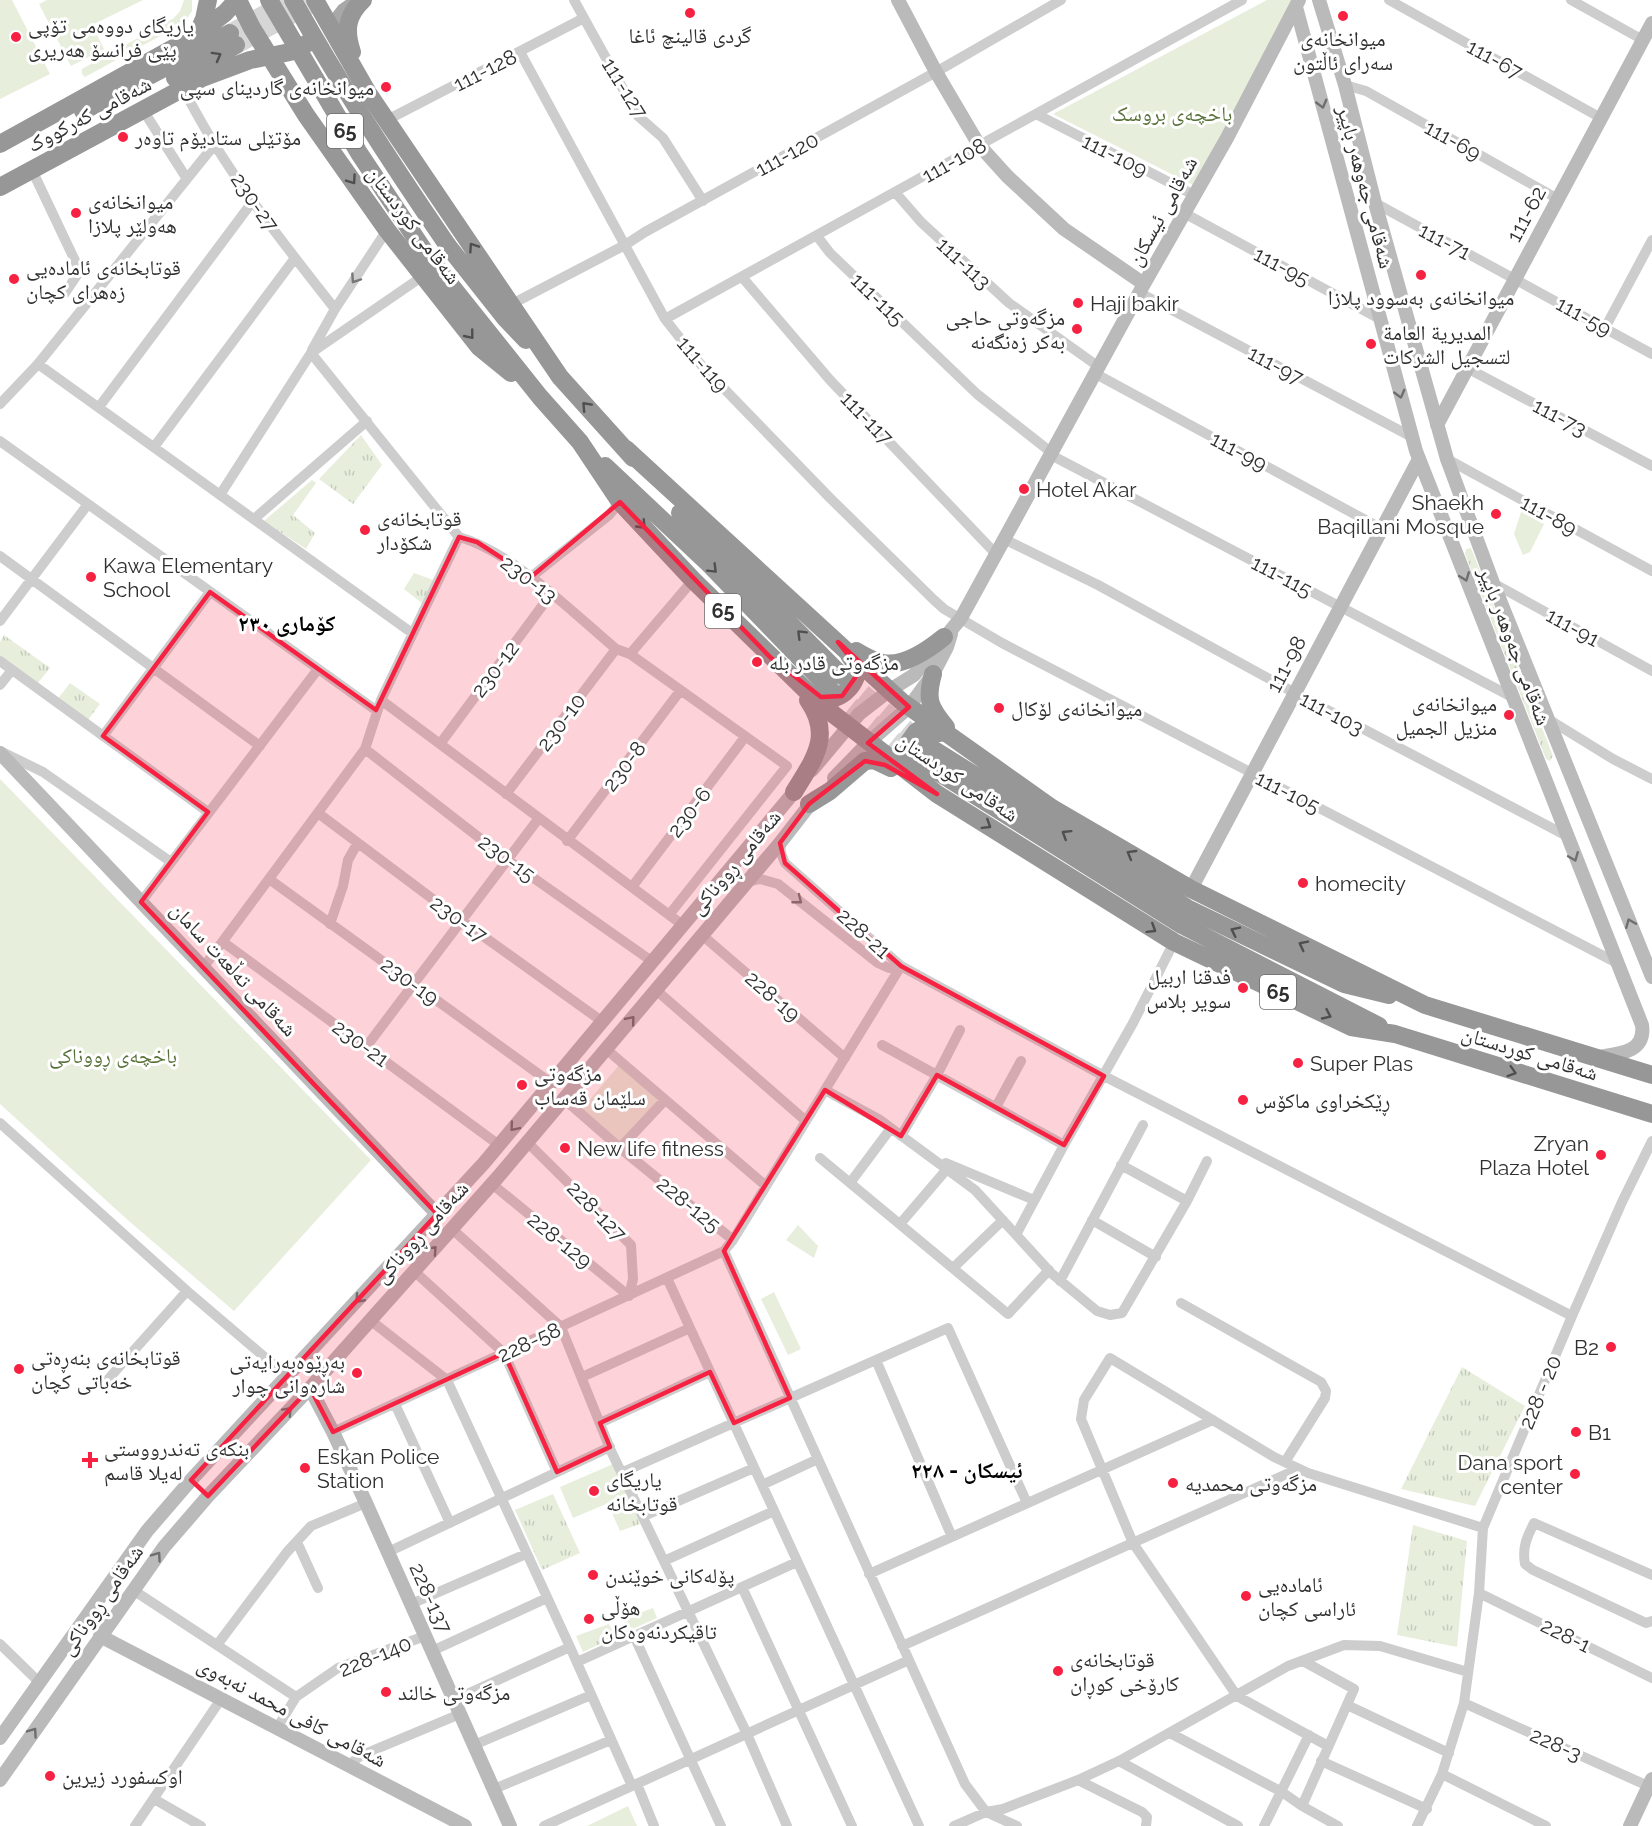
<svg xmlns="http://www.w3.org/2000/svg" width="1652" height="1826" viewBox="0 0 1652 1826" font-family="Raleway,'Noto Naskh Arabic',sans-serif">
	<defs>
		<pattern id="grass-tufts" width="24" height="20" patternUnits="userSpaceOnUse" patternTransform="scale(1.5)"><rect width="24" height="20" fill="#e7eedc"/><path d="M3 7l-1-3M5 7V3M7 7l1-3M15 17l-1-3M17 17v-4M19 17l1-3" fill="none" stroke="#c6ccbd"/></pattern>
	</defs>
	<rect width="100%" height="100%" fill="#fff"/>
	<path fill="url(#grass-tufts)" d="M361 435 382 465 353 504 319 479Z
		M312 480 316 483 293 515 315 533 306 549 264 521Z
		M1471 548 1553 756 1550 761 1546 759 1465 554 1466 549Z
		M414 573 436 581 423 604 404 589Z
		M4 635 50 668 37 684 0 659V642Z
		M70 683 100 704 88 720 57 700Z
		M1462 1367 1525 1406 1475 1506 1401 1489Z
		M553 1494 580 1553 542 1570 515 1510Z
		M627 1495 640 1524 620 1531 608 1504Z
		M1413 1525 1467 1541 1457 1647 1397 1635Z
		M653 1608 657 1618 628 1631 623 1619Z
		M609 1624 615 1637 583 1652 576 1636Z"/>
	<path fill="#e7eedc" d="M0 0H12L50 74 0 99Z
		M47 0H143L92 25 104 49 71 66 39 4Z
		M184 0H192V11L184 23 85 77 82 74V69L174 18 180 11Z
		M1267 0H1293L1195 186 1053 114Z
		M1521 512 1544 524 1530 552 1523 555 1514 534Z
		M0 779 371 1160 234 1311 130 1222 0 1104Z
		M620 1064 660 1102 621 1145 582 1109Z
		M798 1225 818 1246 814 1258 786 1240Z
		M774 1292 801 1349 788 1355 761 1299Z
		M613 1464 627 1495 573 1518 560 1487Z
		M628 1806 637 1826H587Z"/>
	<g fill="none" stroke-linecap="round" stroke-linejoin="round">
		<path stroke="#d6d6d6" stroke-width="18" stroke-dasharray="18 9" stroke-linecap="butt" d="M230 33 290 0
			M236 45 319 0
			M842 676 923 743
			M830 689 914 757"/>
		<path stroke="#cdcdcd" stroke-width="10" d="M574 0 638 116 663 138 703 201
			M1389 0 1601 118
			M1571 0 1643 40
			M520 52 665 319 702 366 830 498 934 600 944 609 1002 643 1617 963
			M1345 85 1366 91 1558 199
			M183 88C223 168 280 239 335 309
			M143 110 187 179
			M1036 114 1194 195
			M387 120 584 18
			M32 170 78 267 77 275 65 293
			M895 192 921 222 1009 303 1099 367
			M1375 203 1652 354
			M1184 213 1380 319
			M817 236 830 253 977 394 1052 453
			M742 277 830 380 996 554
			M1140 293 1412 437
			M512 304 625 245 645 232 936 72 1061 0
			M665 319 1242 0
			M1605 328 1652 240
			M312 350 335 309 387 230
			M311 353 459 537C513 552 573 613 616 649L630 654 787 766 669 915
			M38 364 412 633
			M1467 368 1652 466
			M1096 374 1382 529
			M0 404 38 364 215 144
			M99 407 253 201
			M0 441 377 711
			M154 447 295 258
			M1051 455 1512 697
			M1447 459 1652 571
			M220 495 311 353 423 276
			M254 519 367 421
			M1004 539 1098 585 1295 693 1565 835
			M0 556 260 746
			M531 577 609 515 620 502
			M1493 583 1652 671
			M0 621 88 504
			M630 654 693 580
			M0 661 208 812
			M0 685 12 670
			M381 700 684 926
			M1548 719 1613 759 1652 779
			M103 736 210 592
			M440 744 551 594
			M365 749 508 860 653 962
			M0 751 43 772 171 862
			M506 794 616 649
			M318 813 462 921 603 1022
			M567 841 680 691
			M780 843 781 853 785 863 901 966 1104 1076 1572 1316
			M269 879 551 1083
			M747 882 760 879 778 884 878 963 889 968 901 966
			M632 887 745 737
			M141 902 318 669
			M330 924 343 886 348 860 357 844
			M702 935 845 1058
			M223 942 499 1145
			M203 968 365 749 381 700 459 537
			M656 990 806 1121
			M882 1045 1064 1145
			M366 1047 539 818
			M606 1049 766 1186
			M825 1090 880 1120 975 1190 1051 1273 1097 1311 1110 1315 1122 1313 1187 1201 1121 1165
			M564 1099 620 1148 733 1240
			M996 1107 1021 1061
			M0 1123 187 1291 288 1377
			M901 1136 937 1075 960 1030
			M620 1148 665 1100
			M820 1158 1008 1314 1049 1270
			M946 1163 1034 1200
			M850 1183 891 1128
			M492 1184 629 1296 633 1279 631 1245 527 1142
			M1187 1201 1207 1161
			M1092 1220 1156 1257
			M900 1224 947 1169
			M452 1229 561 1327 611 1451 747 1734 787 1826
			M1017 1233 1064 1145 1133 1023 1174 942
			M724 1251 965 1784 986 1812 1017 1826
			M953 1268 1003 1220
			M414 1271 504 1353 557 1472
			M667 1278 919 1826
			M1060 1281 1143 1125
			M1181 1303 1321 1382 1326 1391 1325 1398 1285 1462
			M370 1320 447 1380 570 1647 632 1786
			M876 1360 952 1537
			M582 1377 690 1328
			M102 1386 187 1291
			M395 1404 450 1523
			M600 1423 710 1372
			M333 1432 724 1251 733 1240 901 966
			M623 1472 948 1328 1027 1503
			M762 1485 818 1459
			M644 1516 754 1468
			M297 1542 318 1588
			M388 1552 610 1447
			M664 1561 774 1511
			M869 1574 1213 1420
			M1652 1575 1534 1523C1527 1537 1522 1547 1525 1564L1533 1570 1646 1623 1652 1621
			M742 1587 852 1826
			M133 1590 296 1697
			M1479 1593 1652 1678
			M411 1604 526 1554
			M634 1636 721 1826
			M0 1644 40 1683
			M217 1645 287 1552 311 1526 366 1503
			M902 1646 1298 1469
			M432 1651 547 1598
			M577 1662 797 1562
			M454 1700 570 1647
			M1464 1703 1648 1786
			M1347 1705 1449 1753
			M277 1728 296 1697 338 1668 425 1636
			M1170 1733 1282 1792 1302 1806 1338 1826
			M474 1745 591 1695
			M1328 1746 1237 1696 1133 1543 1081 1419 1084 1400 1110 1358 1274 1457 1308 1473 1483 1528
			M1119 1761 1238 1826
			M1321 1761 1427 1809
			M348 1765 362 1755 460 1714
			M1442 1774 1546 1826
			M1078 1780 1142 1812 1147 1817 1146 1826
			M637 1784 654 1826
			M494 1789 611 1740
			M154 1799 201 1826
			M1302 1806 1354 1689 1303 1661
			M135 1826 221 1699
			M544 1826 909 1660
			M954 1826 986 1812 1003 1809 1078 1780 1119 1761 1288 1666 1344 1645 1380 1646 1468 1672
			M1264 1826 1309 1735
			M1417 1826 1442 1774 1464 1703 1479 1593 1483 1528 1572 1316 1622 1202 1652 1141"/>
		<path stroke="#bababa" stroke-width="14" d="M898 0 936 72 979 145 1007 176 1064 229 1144 284
			M1319 0 1345 85 1375 203 1447 459 1493 583 1652 977
			M1296 7 1416 451 1642 1025C1646 1053 1618 1054 1598 1057
			M1437 425 1652 23
			M0 753 437 1214
			M812 770 859 714 890 690 914 675 961 618 1144 284 1227 138 1299 0
			M834 778 868 743 909 707 933 674 947 647 951 634
			M1191 889 1419 459
			M310 1388 333 1432 366 1503 510 1826
			M100 1636 465 1826
			M0 1738 147 1531 191 1480 484 1163 800 785
			M0 1780 164 1547 208 1496 310 1388 498 1177 780 843 815 798
			M1630 1826 1652 1779"/>
		<path stroke="#a8a8a8" stroke-width="16" d="M331 28 344 11 360 0"/>
		<path stroke="#979797" stroke-width="18" d="M238 0 252 28 306 115 387 230 479 347 511 373
			M315 0 368 93 560 377 633 458
			M198 32 204 19 208 0
			M352 52C345 31 346 16 363 0
			M175 78 236 45
			M83 111 230 33
			M0 144 195 36 225 13 237 0
			M0 187 202 78 250 60 290 52 312 41
			M448 246 505 318 526 340
			M429 258 540 397 580 442 620 502 693 580 820 704 937 794 1174 942 1351 1027 1395 1034 1652 1114
			M626 449 901 701 1052 808 1191 889 1425 1005 1652 1075
			M605 466 709 564 830 689
			M680 513 842 676
			M856 651C864 656 873 661 883 663 904 667 928 650 944 637
			M933 674C926 699 929 707 946 727
			M818 695C835 707 859 686 857 667L849 655
			M923 743 1187 908 1344 984 1389 995
			M914 757 1182 925 1379 1026
			M907 766 903 762 901 753 916 732 926 726 940 733
			M794 792C814 759 833 736 808 700
			M809 804 830 791 865 761 874 760 891 768"/>
		<path stroke="#979797" stroke-width="18" d="M269 0 359 153 429 258
			M293 0C340 85 393 166 448 246"/>
	</g>
	<defs><path id="oneway-chevron" d="M-2-3.5L2.5 0L-2 3.5" fill="none" stroke-width="1.6" stroke-linecap="round" stroke-linejoin="round" transform="scale(1.5)"/></defs>
	<g stroke="#4f4f4f">
		<use href="#oneway-chevron" transform="translate(217 56) rotate(-29)"/>
		<use href="#oneway-chevron" transform="translate(352 180) rotate(55)"/>
		<use href="#oneway-chevron" transform="translate(473 247) rotate(-124)"/>
		<use href="#oneway-chevron" transform="translate(470 335) rotate(51)"/>
		<use href="#oneway-chevron" transform="translate(586 406) rotate(-133)"/>
		<use href="#oneway-chevron" transform="translate(642 525) rotate(46)"/>
		<use href="#oneway-chevron" transform="translate(713 569) rotate(45)"/>
		<use href="#oneway-chevron" transform="translate(801 634) rotate(-135)"/>
		<use href="#oneway-chevron" transform="translate(987 825) rotate(32)"/>
		<use href="#oneway-chevron" transform="translate(1066 834) rotate(-148)"/>
		<use href="#oneway-chevron" transform="translate(1131 854) rotate(-150)"/>
		<use href="#oneway-chevron" transform="translate(1152 929) rotate(32)"/>
		<use href="#oneway-chevron" transform="translate(1235 931) rotate(-154)"/>
		<use href="#oneway-chevron" transform="translate(1303 945) rotate(-153)"/>
		<use href="#oneway-chevron" transform="translate(1327 1015) rotate(25)"/>
		<use href="#oneway-chevron" transform="translate(1512 1072) rotate(17)"/>
	</g>
	<g stroke="#6e6e6e">
		<use href="#oneway-chevron" transform="translate(1322 104) rotate(75)"/>
		<use href="#oneway-chevron" transform="translate(1400 394) rotate(75)"/>
		<use href="#oneway-chevron" transform="translate(1465 577) rotate(69)"/>
		<use href="#oneway-chevron" transform="translate(1574 857) rotate(68)"/>
		<use href="#oneway-chevron" transform="translate(1630 923) rotate(-112)"/>
		<use href="#oneway-chevron" transform="translate(631 1020) rotate(-50)"/>
		<use href="#oneway-chevron" transform="translate(514 1127) rotate(130)"/>
		<use href="#oneway-chevron" transform="translate(433 1250) rotate(-48)"/>
		<use href="#oneway-chevron" transform="translate(359 1299) rotate(132)"/>
		<use href="#oneway-chevron" transform="translate(288 1411) rotate(-47)"/>
		<use href="#oneway-chevron" transform="translate(157 1556) rotate(-55)"/>
		<use href="#oneway-chevron" transform="translate(33 1732) rotate(-55)"/>
	</g>
	<g stroke="#777">
		<use href="#oneway-chevron" transform="translate(355 279) rotate(124)"/>
		<use href="#oneway-chevron" transform="translate(798 900) rotate(38)"/>
	</g>
	<path fill="#f72142" fill-opacity="0.2" stroke="#f72142" stroke-width="4.5" stroke-linejoin="round" d="M620 502 770 657 821 697 842 696 857 675 854 662 838 642 909 707 868 743 937 794 885 765 865 761 809 804 780 843 785 863 901 966 1104 1076 1064 1145 937 1075 901 1136 825 1090 724 1251 790 1398 734 1423 710 1372 600 1423 610 1447 557 1472 504 1353 333 1432 310 1388 208 1496 191 1480 437 1214 141 902 208 812 103 736 210 592 376 710 459 537 477 542 531 577Z"/>
	<g fill="#f72142" stroke="#fff" stroke-width="2">
		<circle cx="690" cy="13" r="6"/>
		<circle cx="1343" cy="16" r="6"/>
		<circle cx="16" cy="37" r="6"/>
		<circle cx="386" cy="87" r="6"/>
		<circle cx="123" cy="137" r="6"/>
		<circle cx="76" cy="213" r="6"/>
		<circle cx="1421" cy="275" r="6"/>
		<circle cx="14" cy="279" r="6"/>
		<circle cx="1078" cy="303" r="6"/>
		<circle cx="1077" cy="329" r="6"/>
		<circle cx="1371" cy="344" r="6"/>
		<circle cx="1024" cy="489" r="6"/>
		<circle cx="1496" cy="514" r="6"/>
		<circle cx="365" cy="530" r="6"/>
		<circle cx="91" cy="577" r="6"/>
		<circle cx="757" cy="662" r="6"/>
		<circle cx="999" cy="708" r="6"/>
		<circle cx="1509" cy="715" r="6"/>
		<circle cx="1303" cy="883" r="6"/>
		<circle cx="1243" cy="988" r="6"/>
		<circle cx="1298" cy="1063" r="6"/>
		<circle cx="522" cy="1085" r="6"/>
		<circle cx="1243" cy="1100" r="6"/>
		<circle cx="565" cy="1148" r="6"/>
		<circle cx="1601" cy="1155" r="6"/>
		<circle cx="1611" cy="1347" r="6"/>
		<circle cx="19" cy="1369" r="6"/>
		<circle cx="357" cy="1373" r="6"/>
		<circle cx="1576" cy="1432" r="6"/>
		<path d="M87 1451h6v6h6v6h-6v6h-6v-6h-6v-6h6z"/>
		<circle cx="305" cy="1468" r="6"/>
		<circle cx="1575" cy="1474" r="6"/>
		<circle cx="1173" cy="1483" r="6"/>
		<circle cx="594" cy="1491" r="6"/>
		<circle cx="593" cy="1575" r="6"/>
		<circle cx="1246" cy="1596" r="6"/>
		<circle cx="589" cy="1619" r="6"/>
		<circle cx="1058" cy="1671" r="6"/>
		<circle cx="386" cy="1692" r="6"/>
		<circle cx="50" cy="1776" r="6"/>
	</g>
	<g text-anchor="middle" dominant-baseline="central" stroke-width="6" stroke-linejoin="round" paint-order="stroke">
		<g fill="#fff" stroke="#6e6e6e" stroke-width="1.5">
			<rect x="327" y="114" width="36" height="34" rx="4.5"/>
			<rect x="705" y="594" width="36" height="34" rx="4.5"/>
			<rect x="1260" y="975" width="36" height="34" rx="4.5"/>
		</g>
		<g font-size="20" font-weight="bold" fill="#303030">
			<text x="345" y="131">65</text>
			<text x="723" y="611">65</text>
			<text x="1278" y="992">65</text>
		</g>
		<g font-size="21" fill="#303030" stroke="#fff" text-anchor="start">
			<text x="28" y="25">یاریگای دووەمی تۆپی<tspan x="28" dy="24">پێی فرانسۆ هەریری</tspan></text>
			<text x="690" y="35" text-anchor="middle">گردی قالینچ ئاغا</text>
			<text x="1343" y="38" text-anchor="middle">میوانخانەی<tspan x="1343" dy="24">سەرای ئاڵتون</tspan></text>
			<text x="374" y="87" text-anchor="end">میوانخانەی گاردینای سپی</text>
			<text x="135" y="137">مۆتێلی ستادیۆم تاوەر</text>
			<text x="88" y="201">میوانخانەی<tspan x="88" dy="24">هەولێر پلازا</tspan></text>
			<text x="26" y="267">قوتابخانەی ئامادەیی<tspan x="26" dy="24">زەهرای کچان</tspan></text>
			<text x="1421" y="297" text-anchor="middle">میوانخانەی بەسوود پلازا</text>
			<text x="1090" y="303">Haji bakir</text>
			<text x="1065" y="317" text-anchor="end">مزگەوتی حاجی<tspan x="1065" dy="24">بەکر زەنگەنە</tspan></text>
			<text x="1383" y="332">المديرية العامة<tspan x="1383" dy="24">لتسجيل الشركات</tspan></text>
			<text x="1036" y="489">Hotel Akar</text>
			<text x="1484" y="502" text-anchor="end">Shaekh<tspan x="1484" dy="24">Baqillani Mosque</tspan></text>
			<text x="377" y="518">قوتابخانەی<tspan x="377" dy="24">شكۆدار</tspan></text>
			<text x="103" y="565">Kawa Elementary<tspan x="103" dy="24">School</tspan></text>
			<text x="769" y="662">مزگەوتی قادر بلە</text>
			<text x="1497" y="703" text-anchor="end">میوانخانەی<tspan x="1497" dy="24">منزیل الجمیل</tspan></text>
			<text x="1011" y="708">میوانخانەی لۆکال</text>
			<text x="1315" y="883">homecity</text>
			<text x="1231" y="976" text-anchor="end">فدقنا اربيل<tspan x="1231" dy="24">سوير بلاس</tspan></text>
			<text x="1310" y="1063">Super Plas</text>
			<text x="534" y="1073">مزگەوتی<tspan x="534" dy="24">سلێمان قەساب</tspan></text>
			<text x="1255" y="1100">ڕێکخراوی ماکۆس</text>
			<text x="1589" y="1143" text-anchor="end">Zryan<tspan x="1589" dy="24">Plaza Hotel</tspan></text>
			<text x="577" y="1148">New life fitness</text>
			<text x="1599" y="1347" text-anchor="end">B2</text>
			<text x="31" y="1357">قوتابخانەی بنەڕەتی<tspan x="31" dy="24">خەباتی کچان</tspan></text>
			<text x="345" y="1361" text-anchor="end">بەڕێوەبەرایەتی<tspan x="345" dy="24">شارەوانی چوار</tspan></text>
			<text x="1588" y="1432">B1</text>
			<text x="104" y="1448">بنکەی تەندرووستی<tspan x="104" dy="24">لەیلا قاسم</tspan></text>
			<text x="317" y="1456">Eskan Police<tspan x="317" dy="24">Station</tspan></text>
			<text x="1563" y="1462" text-anchor="end">Dana sport<tspan x="1563" dy="24">center</tspan></text>
			<text x="606" y="1479">یاریگای<tspan x="606" dy="24">قوتابخانە</tspan></text>
			<text x="1185" y="1483">مزگەوتی محمدیە</text>
			<text x="605" y="1575">پۆلەکانی خوێندن</text>
			<text x="1258" y="1584">ئامادەیی<tspan x="1258" dy="24">ئاراسی کچان</tspan></text>
			<text x="601" y="1607">هۆڵی<tspan x="601" dy="24">تاقیکردنەوەکان</tspan></text>
			<text x="1070" y="1659">قوتابخانەی<tspan x="1070" dy="24">کارۆخی کوڕان</tspan></text>
			<text x="398" y="1692">مزگەوتی خالند</text>
			<text x="62" y="1776">اوكسفورد زيرين</text>
		</g>
		<g font-size="21" fill="#303030" stroke="#fff">
			<text transform="translate(1495 59) rotate(29)">111-67</text>
			<text transform="translate(485 70) rotate(-27)">111-128</text>
			<text transform="translate(625 88) rotate(58)">111-127</text>
			<text transform="translate(89 114) rotate(-28)">شەقامی کەرکووک</text>
			<text transform="translate(1453 140) rotate(29)">111-69</text>
			<text transform="translate(787 154) rotate(-29)">111-120</text>
			<text transform="translate(1115 155) rotate(27)">111-109</text>
			<text transform="translate(954 160) rotate(-29)">111-108</text>
			<text transform="translate(1366 187) rotate(75)">شەقامی جەوهەر باپیر</text>
			<text transform="translate(255 202) rotate(55)">230-27</text>
			<text transform="translate(1162 211) rotate(-61)">شەقامی ئیسکان</text>
			<text transform="translate(1526 214) rotate(-62)">111-62</text>
			<text transform="translate(414 225) rotate(53)">شەقامی کوردستان</text>
			<text transform="translate(1445 241) rotate(28)">111-71</text>
			<text transform="translate(964 263) rotate(43)">111-113</text>
			<text transform="translate(1282 266) rotate(28)">111-95</text>
			<text transform="translate(878 299) rotate(44)">111-115</text>
			<text transform="translate(1584 316) rotate(29)">111-59</text>
			<text transform="translate(703 364) rotate(49)">111-119</text>
			<text transform="translate(1276 365) rotate(28)">111-97</text>
			<text transform="translate(1560 417) rotate(28)">111-73</text>
			<text transform="translate(867 418) rotate(46)">111-117</text>
			<text transform="translate(1239 451) rotate(28)">111-99</text>
			<text transform="translate(1549 515) rotate(29)">111-89</text>
			<text transform="translate(1282 576) rotate(28)">111-115</text>
			<text transform="translate(529 579) rotate(37)">230-13</text>
			<text transform="translate(1573 627) rotate(29)">111-91</text>
			<text transform="translate(1515 646) rotate(69)">شەقامی جەوهەر باپیر</text>
			<text transform="translate(1286 664) rotate(-62)">111-98</text>
			<text transform="translate(495 669) rotate(-53)">230-12</text>
			<text transform="translate(1332 713) rotate(28)">111-103</text>
			<text transform="translate(561 722) rotate(-53)">230-10</text>
			<text transform="translate(624 766) rotate(-53)">230-8</text>
			<text transform="translate(958 777) rotate(34)">شەقامی کوردستان</text>
			<text transform="translate(1288 792) rotate(27)">111-105</text>
			<text transform="translate(689 812) rotate(-53)">230-6</text>
			<text transform="translate(507 858) rotate(36)">230-15</text>
			<text transform="translate(735 862) rotate(-50)">شەقامی ڕووناکی</text>
			<text transform="translate(459 919) rotate(36)">230-17</text>
			<text transform="translate(864 933) rotate(42)">228-21</text>
			<text transform="translate(234 969) rotate(47)">شەقامی تەڵعەت سامان</text>
			<text transform="translate(410 981) rotate(36)">230-19</text>
			<text transform="translate(773 996) rotate(41)">228-19</text>
			<text transform="translate(361 1043) rotate(36)">230-21</text>
			<text transform="translate(1530 1053) rotate(17)">شەقامی کوردستان</text>
			<text transform="translate(689 1204) rotate(39)">228-125</text>
			<text transform="translate(597 1211) rotate(46)">228-127</text>
			<text transform="translate(421 1232) rotate(-48)">شەقامی ڕووناکی</text>
			<text transform="translate(560 1240) rotate(39)">228-129</text>
			<text transform="translate(529 1342) rotate(-25)">228-58</text>
			<text transform="translate(1540 1392) rotate(-67)">228 - 20</text>
			<text transform="translate(431 1598) rotate(66)">228-137</text>
			<text transform="translate(101 1600) rotate(-55)">شەقامی ڕووناکی</text>
			<text transform="translate(1566 1635) rotate(26)">228-1</text>
			<text transform="translate(375 1656) rotate(-22)">228-140</text>
			<text transform="translate(292 1712) rotate(28)">شەقامی کافی محمد نەبەوی</text>
			<text transform="translate(1556 1744) rotate(24)">228-3</text>
		</g>
		<g font-size="21" fill="#577038" stroke="#fff">
			<text x="1172" y="113">باخچەی بروسک</text>
			<text x="113" y="1055">باخچەی ڕووناکی</text>
		</g>
		<g font-size="22" font-weight="bold" fill="#000" stroke="#fff">
			<text x="287" y="623">کۆماری ٢٣٠</text>
			<text x="967" y="1470">ئیسکان - ٢٢٨</text>
		</g>
	</g>
</svg>
